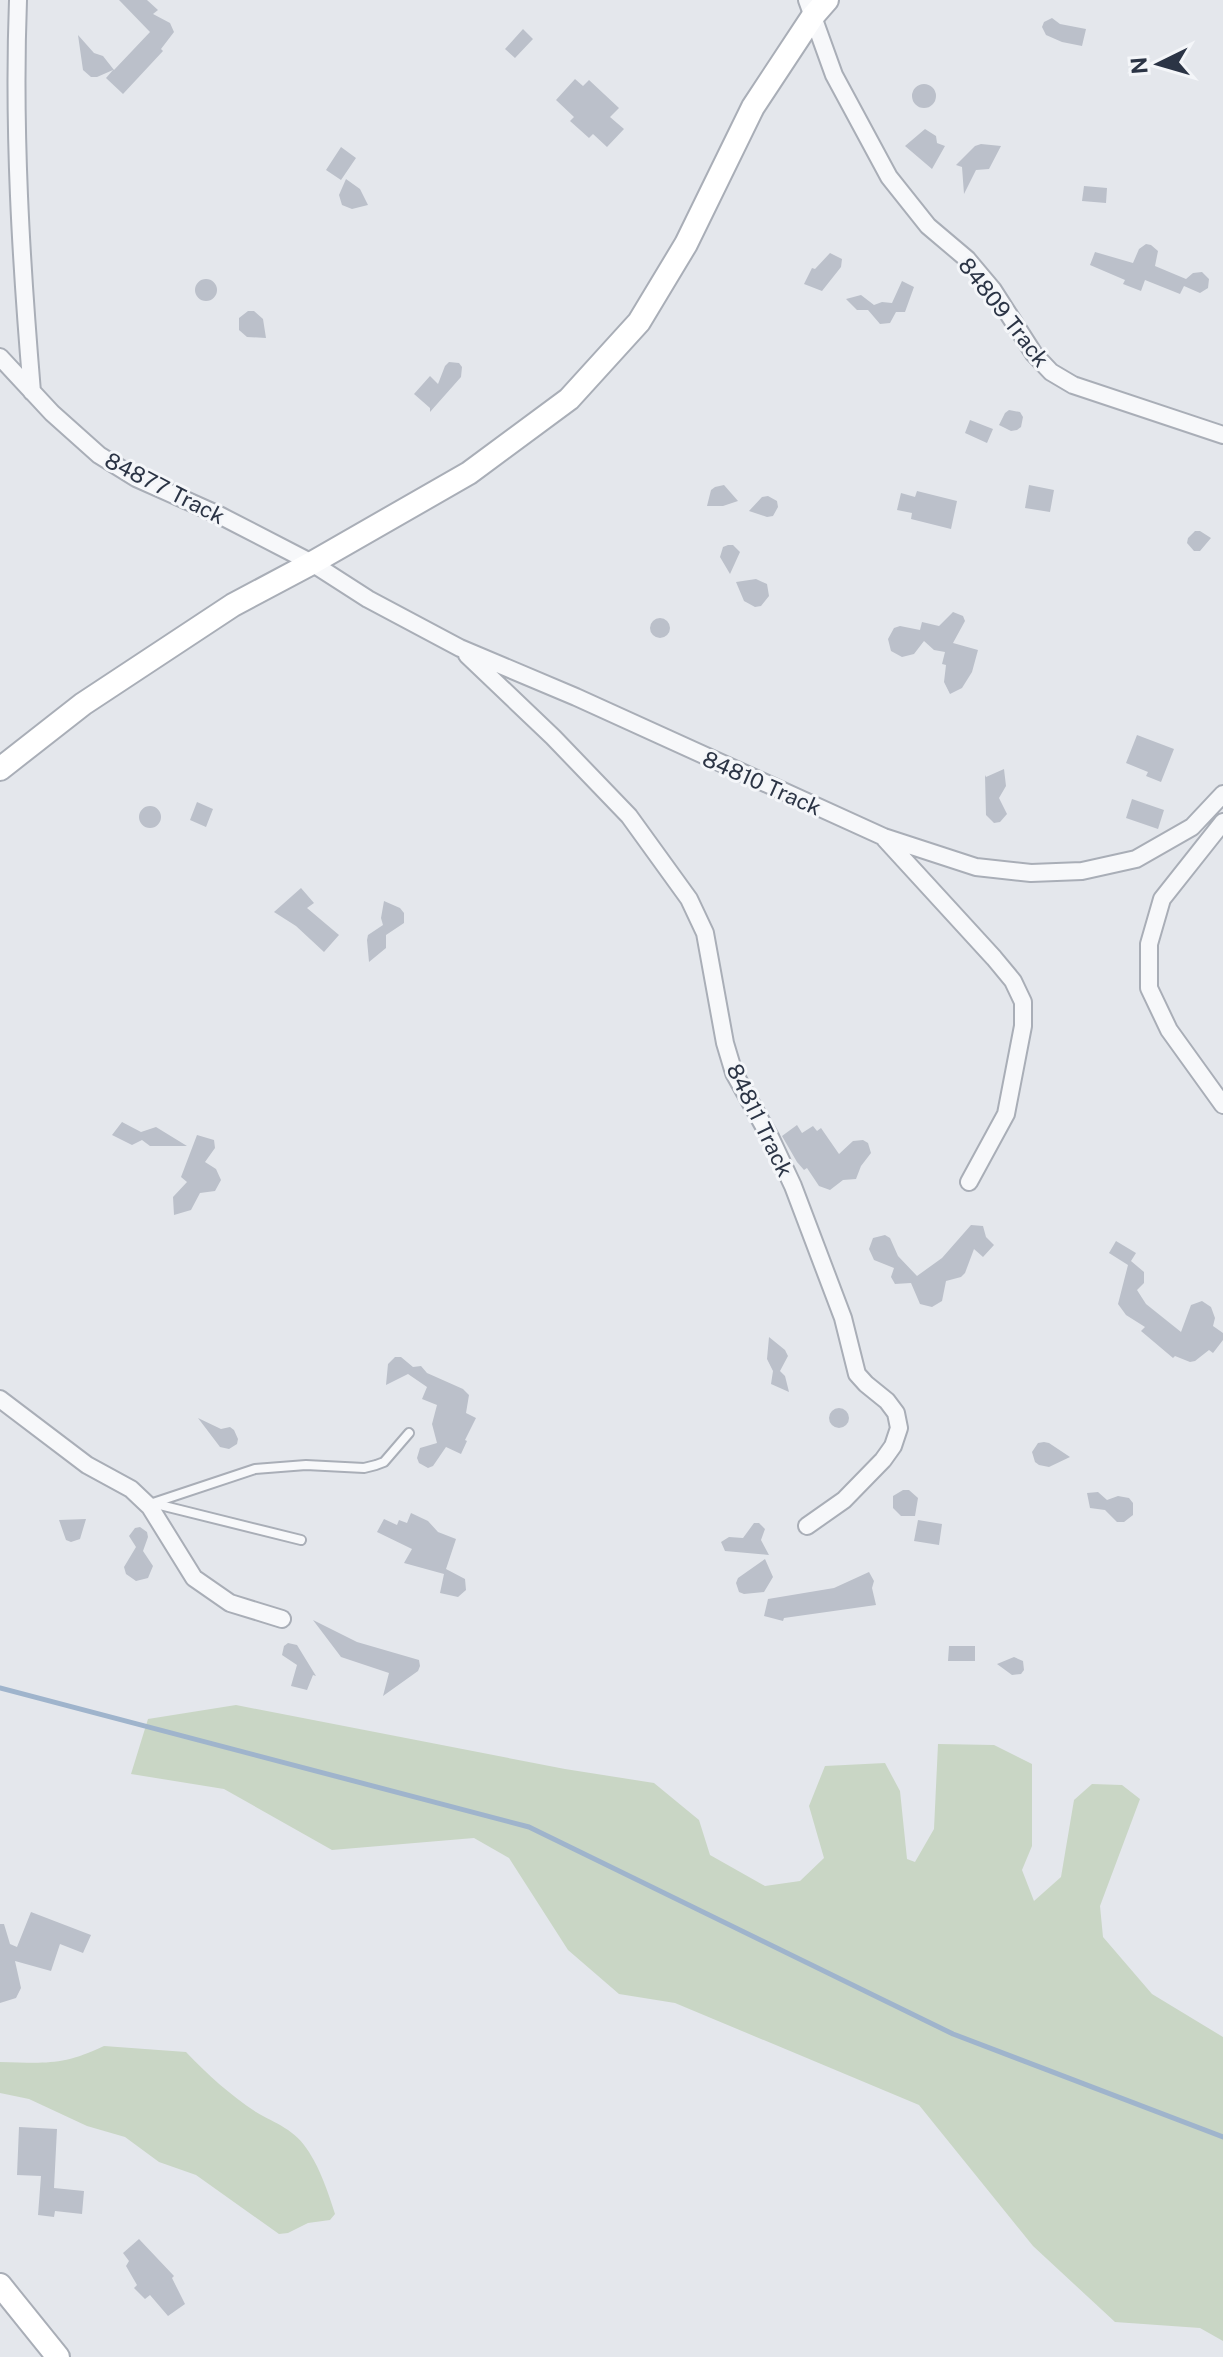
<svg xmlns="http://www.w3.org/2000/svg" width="1223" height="2357" viewBox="0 0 1223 2357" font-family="'Public Sans',sans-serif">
	<rect width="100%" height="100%" fill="#e4e7ec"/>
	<path fill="#c9d6c5" d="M236 1705 565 1769 654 1783 699 1820 710 1855 765 1886 800 1881 824 1858 809 1806 825 1766 885 1763 900 1791 907 1859 915 1862 934 1829 938 1744 994 1745 1032 1764V1846L1022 1870 1034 1901 1061 1877 1074 1800 1092 1784 1122 1785 1140 1799 1100 1906 1103 1937 1152 1994 1223 2037V2341L1200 2328 1115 2322 1033 2246 919 2105 675 2003 619 1994 568 1950 509 1858 474 1838 332 1850 224 1789 131 1774 148 1719Z
		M104 2046 186 2052C207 2074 230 2095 256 2112 276 2124 295 2129 309 2152 321 2171 328 2192 335 2214L330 2220 308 2223 288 2233 279 2234 196 2175 159 2162 125 2137 87 2126 29 2099 0 2093V2062C45 2063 62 2066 104 2046Z"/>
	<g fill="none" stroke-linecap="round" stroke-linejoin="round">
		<path stroke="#9fb4cc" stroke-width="5" d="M0 1688 529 1827 953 2034 1223 2137"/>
	</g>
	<path fill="#bbc0ca" d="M119 0H147L158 10 153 14 170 23 174 32 161 49 163 51 123 94 106 78 113 70 97 77H91L83 70 78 35 94 53 103 56 114 70 150 32Z
		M1052 18 1060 24 1086 29 1082 46 1062 42 1046 35 1042 27 1044 22Z
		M523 29 533 39 515 58 505 49Z
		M575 79 583 86 589 80 619 108 610 117 624 129 607 147 593 134 589 138 570 121 574 117 556 100Z
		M912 96a12 12 0 1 1 24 0a12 12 0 1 1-24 0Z
		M925 129 936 136 937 143 945 146 932 169 905 146Z
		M981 144 1001 146 989 169 976 170 964 194 962 167 956 165 975 146Z
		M341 147 356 158 341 180 326 170Z
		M346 179 360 189 368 205 352 209 342 205 339 195Z
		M1084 186 1107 188 1106 203 1082 201Z
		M1146 244 1151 245 1158 251 1155 266 1186 279 1193 273 1202 272 1209 279 1208 288 1200 293 1184 286 1180 294 1145 280 1141 291 1123 284 1125 280 1090 265 1095 252 1133 263 1139 249Z
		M830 253 842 259 841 267 822 291 804 284 812 268 815 269Z
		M195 290a11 11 0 1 1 22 0a11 11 0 1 1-22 0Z
		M902 281 914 287 905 312H896L890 323 880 324 868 310H857L846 299 861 295 874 305 882 302 892 303Z
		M248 311H254L263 319 266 338 247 337 239 330V318Z
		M449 362 459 363 462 367 461 377 430 412V408L414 394 430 376 438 384 445 366Z
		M1009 410 1020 412 1023 417 1021 427 1017 430 1011 431 999 425 1005 413Z
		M970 420 993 429 987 443 965 433Z
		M724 485 738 501 723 506H707L711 490 715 487Z
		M1029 485 1054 490 1050 512 1025 508Z
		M917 491 957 501 951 529 911 519 912 513 897 510 901 493 915 497Z
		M768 496 777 501 778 507 773 516 767 517 749 511 762 497Z
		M1195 531H1200L1211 538 1200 551H1194L1187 543 1188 538Z
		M728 545H733L740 552 730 574 720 557 723 547Z
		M756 579 767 584 769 596 761 606 755 607 744 601 736 582Z
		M953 612 963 616 965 621 953 643 978 650 972 672 962 688 950 694 944 682 946 665 942 664 945 652 934 650 924 641 914 654 902 657 891 651 888 639 894 628 900 626 920 630 922 622 939 626Z
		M650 628a10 10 0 1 1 20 0a10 10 0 1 1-20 0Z
		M1137 735 1174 749 1161 782 1146 776 1148 772 1126 763Z
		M1004 769 1006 786 999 798 1007 814 1000 822 994 823 986 815 985 775 986 777Z
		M1132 799 1164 810 1158 829 1126 818Z
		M197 802 213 809 206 827 190 820Z
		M139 817a11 11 0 1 1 22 0a11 11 0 1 1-22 0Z
		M301 888 314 903 307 908 339 935 324 952 296 926 274 912Z
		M384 901 400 908 404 913V923L386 935V948L369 962 367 940 368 935 383 925 381 918Z
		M122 1122 141 1132 156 1127 187 1146H150L142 1140 132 1145 112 1135Z
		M797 1125 802 1133 813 1126 817 1131 821 1128 839 1154 853 1141 863 1140 868 1143 871 1153 861 1166 856 1179 843 1180 830 1190 819 1186 807 1168 804 1170 797 1162 782 1136Z
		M197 1135 214 1140 215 1148 205 1162 216 1169 221 1180 215 1191 200 1193 191 1210 174 1215 173 1197 187 1182 181 1177Z
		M971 1225 983 1226 986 1237 994 1245 983 1257 974 1249 965 1273 961 1277 946 1281 942 1301 932 1307 920 1304 911 1283 895 1284 891 1277 894 1268 874 1260 869 1249 873 1238 885 1235 890 1238 898 1256 917 1276 942 1258Z
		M1116 1241 1136 1253 1131 1261 1144 1272V1283L1137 1290 1146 1304 1181 1332 1191 1305 1202 1301 1211 1307 1215 1318 1213 1326 1223 1333V1340L1213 1353 1209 1350 1195 1361 1190 1362 1175 1356 1173 1358 1141 1331 1145 1327 1126 1315 1118 1304 1128 1265 1109 1253Z
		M769 1337 785 1350 788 1356 780 1371 785 1376 789 1392 771 1384 773 1371 767 1359Z
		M395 1357H401L413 1367 421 1366 427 1373 463 1389 469 1395 466 1413 476 1418 465 1440 467 1441 461 1454 446 1447 433 1466 428 1468 419 1463 417 1458 420 1448 437 1443 432 1424 437 1405 422 1399 427 1387 408 1374 386 1385 388 1364Z
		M829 1418a10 10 0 1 1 20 0a10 10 0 1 1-20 0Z
		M198 1418 221 1429 230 1427 234 1430 238 1439 237 1444 229 1449 220 1447Z
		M1044 1442 1049 1443 1070 1457 1049 1467 1039 1465 1035 1462 1032 1452 1038 1443Z
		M903 1490H909L918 1498 915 1516H901L893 1508V1496Z
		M1098 1492 1107 1500 1118 1496 1129 1498 1133 1503V1515L1124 1522H1117L1105 1510 1090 1508 1087 1493Z
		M411 1513 428 1521 438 1532 456 1539 446 1569 465 1579 466 1590 458 1597 440 1593 444 1574 404 1563 412 1549 377 1532 384 1519 397 1525 399 1520 407 1523Z
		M86 1519 80 1539 71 1542 66 1540 59 1520Z
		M918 1520 942 1524 939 1545 914 1541Z
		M754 1523H759L765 1529 761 1540 769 1555 725 1551 721 1542 729 1537 743 1538Z
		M140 1527 147 1532 148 1537 143 1551 153 1566 148 1578 136 1581 126 1574 124 1567 136 1547 129 1536 135 1528Z
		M765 1559 773 1577 764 1592 744 1594 739 1592 736 1583 738 1578Z
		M869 1572 874 1581 872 1588 876 1605 784 1618 783 1621 764 1616 768 1599 834 1588Z
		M313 1620 357 1642 419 1660 420 1666 418 1671 383 1696 389 1673 341 1657Z
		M288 1643 297 1645 316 1676 313 1675 307 1690 291 1686 297 1665 282 1655 284 1646Z
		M949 1646H975V1661H948Z
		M1014 1657 1023 1661 1024 1670 1021 1674 1012 1675 997 1664Z
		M31 1912 91 1935 83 1953 60 1944 51 1971 15 1961 21 1988 16 1998 0 2003V1924H4L10 1944 17 1947Z
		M19 2127 57 2129 54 2188 84 2191 82 2214 55 2211 54 2217 38 2215 41 2176 17 2175Z
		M139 2239 174 2276 172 2278 185 2304 168 2316 150 2295 145 2299 134 2288 137 2285 126 2266 129 2261 123 2253Z"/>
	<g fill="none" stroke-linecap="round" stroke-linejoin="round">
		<g stroke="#a9aeb7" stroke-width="12">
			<path id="lane" d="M152 1503 301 1540
				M153 1503 255 1469 306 1465 364 1468 376 1465 384 1462 409 1433"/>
		</g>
		<g stroke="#a9aeb7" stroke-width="20">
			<path id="street" d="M18 0C13 131 21 261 32 392
				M807 0 834 75 889 177 928 226 967 259 993 290 1034 354 1051 372 1073 385 1223 435
				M0 357 52 413 99 455 136 478 221 516 312 563 368 599 460 648 576 697 884 837 976 867 1031 873 1082 871 1136 859 1192 827 1223 794
				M467 655 553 737 629 816 689 899 705 933 725 1043 734 1073 771 1139 793 1186 843 1318 857 1374 866 1384 887 1401 896 1413 899 1428 893 1446 883 1460 844 1500 807 1526
				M1223 822 1162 899 1149 944V988L1169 1030 1223 1105
				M885 839 994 958 1013 981 1023 1002V1026L1006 1114 969 1182
				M0 1399 87 1465 131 1489 150 1507 194 1578 230 1603 282 1619"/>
		</g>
		<g stroke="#a9aeb7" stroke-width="26">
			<path id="secondary" d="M0 769 83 704 233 605 312 563 469 473 569 399 639 322 686 244 753 107 813 16 827 0
				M0 2285 58 2357"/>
		</g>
		<use href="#lane" stroke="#f7f8fa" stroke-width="8"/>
		<use href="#street" stroke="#f7f8fa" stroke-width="16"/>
		<use href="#secondary" stroke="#fff" stroke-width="22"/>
	</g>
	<g text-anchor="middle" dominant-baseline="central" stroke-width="6" stroke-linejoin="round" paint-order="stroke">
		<g font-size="22" fill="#2b3445" stroke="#f4f6f9">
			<text transform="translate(1004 312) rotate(52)">84809 Track</text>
			<text transform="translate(165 488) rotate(27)">84877 Track</text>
			<text transform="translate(762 783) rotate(24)">84810 Track</text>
			<text transform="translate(760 1120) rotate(64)">84811 Track</text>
		</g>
	</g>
	<g transform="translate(1159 64) rotate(265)" stroke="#f4f6f9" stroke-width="6" paint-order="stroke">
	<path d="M0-6L14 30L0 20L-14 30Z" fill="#2b3445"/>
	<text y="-12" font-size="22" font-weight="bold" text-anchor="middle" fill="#2b3445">N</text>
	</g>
</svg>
